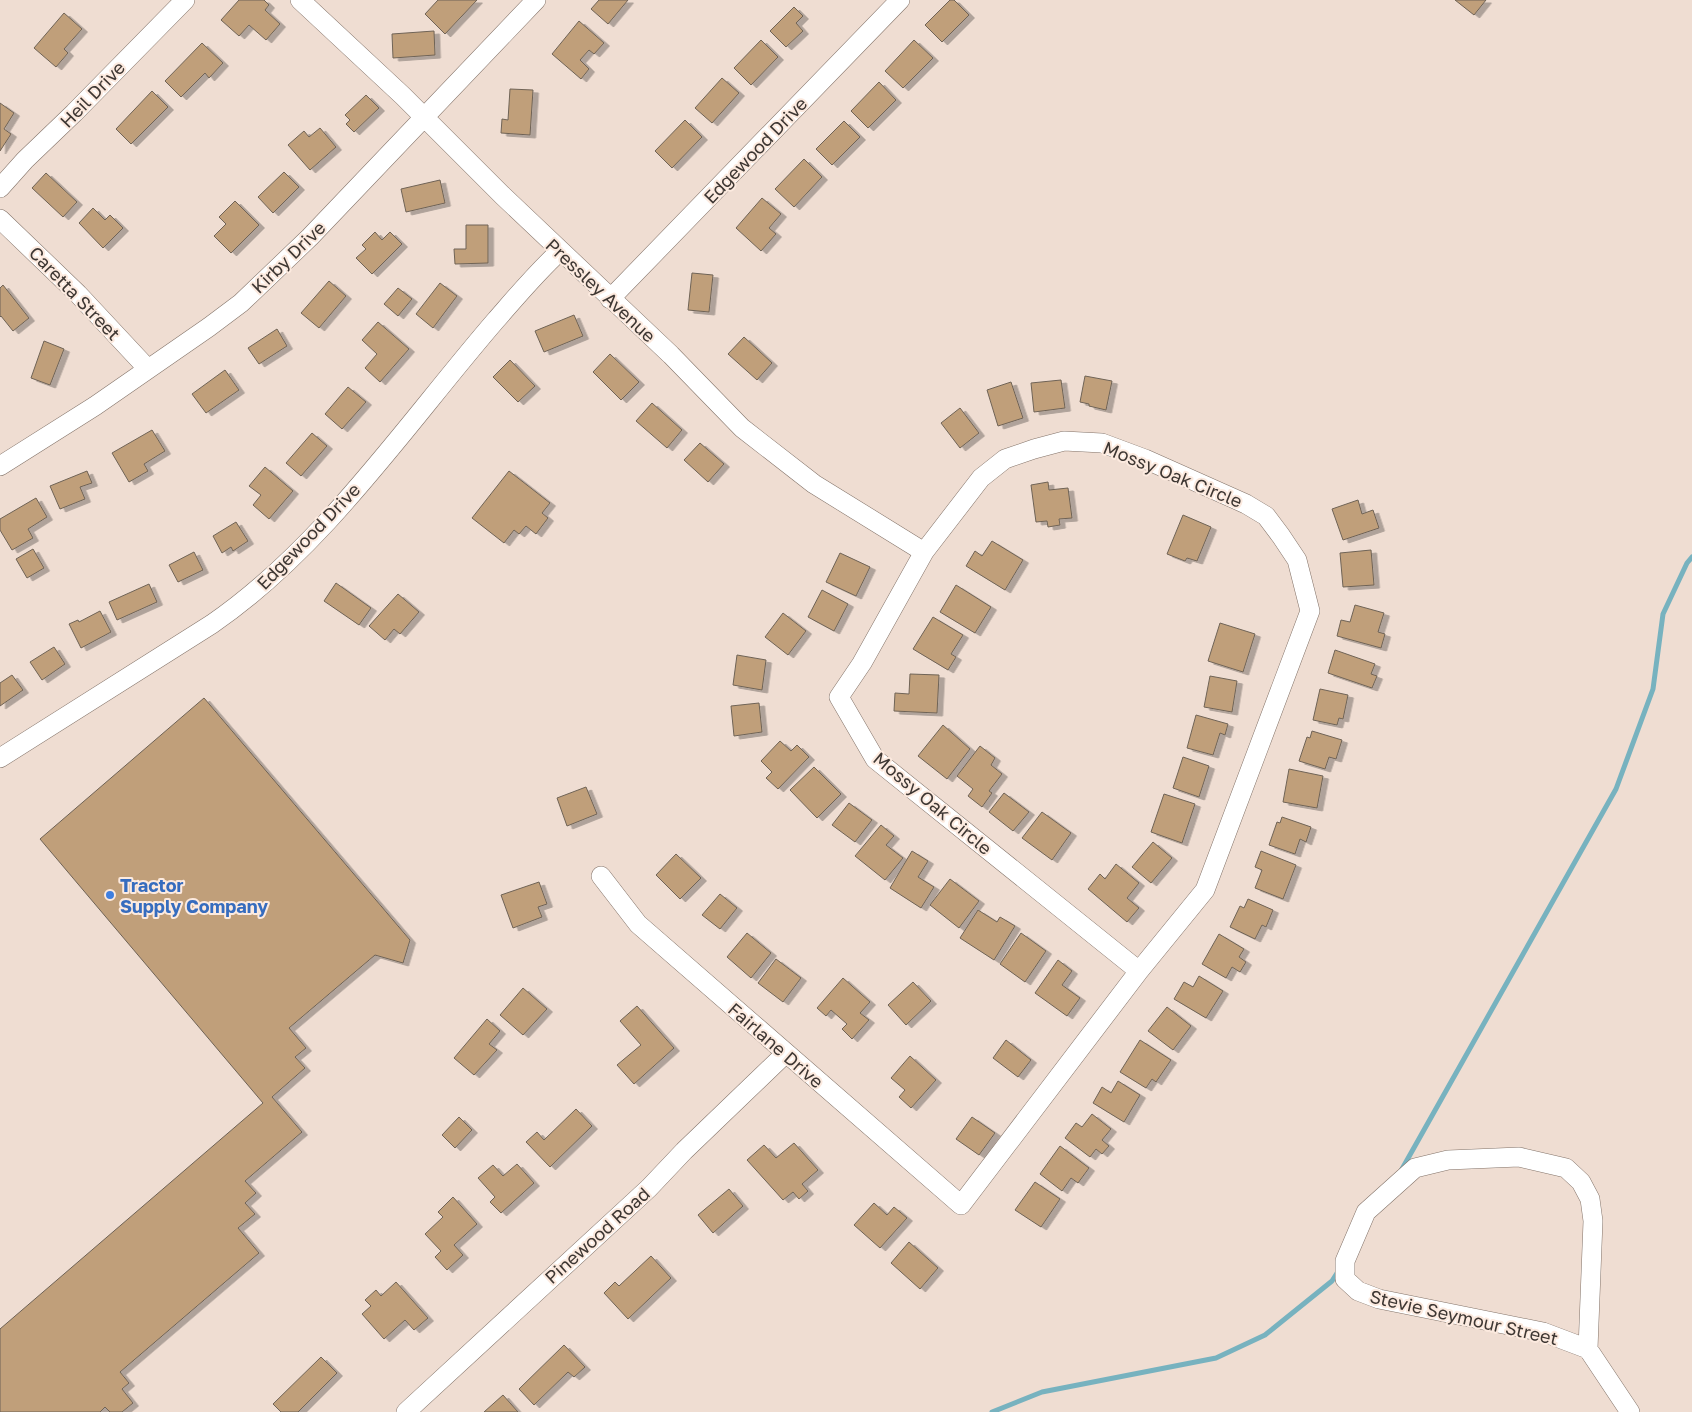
<svg xmlns="http://www.w3.org/2000/svg" width="1692" height="1412" viewBox="0 0 1692 1412" font-family="'Golos Text',sans-serif">
	<defs>
		<filter id="shadow"><feDropShadow dx="5.5" dy="3" stdDeviation="0" flood-color="#0004"/></filter>
	</defs>
	<rect width="100%" height="100%" fill="#efddd2"/>
	<g fill="none" stroke-linecap="round" stroke-linejoin="round">
		<path stroke="#77b2bf" stroke-width="5" d="M1402 1169 1616 789 1653 689 1663 614 1687 563 1692 557
			M992 1412 1042 1392 1216 1358 1265 1335 1332 1281 1339 1270"/>
	</g>
	<path fill="#c09f7a" stroke="#6f6356" filter="url(#shadow)" d="M239 0H264L269 5 265 10 280 24 266 40 249 25 239 36 221 20Z
		M438 0H477L445 34 425 14Z
		M599 0H628L608 24 591 9Z
		M950 0H954L969 15 942 42 925 25Z
		M1455 0H1486L1474 15Z
		M794 7 803 16 796 23 803 31 786 47 770 31Z
		M64 13 82 29 64 49 68 53 56 67 34 48Z
		M579 21 604 43 594 54 589 50 580 60 589 69 581 79 552 54Z
		M434 31 435 55 393 58 392 34Z
		M761 40 778 57 751 85 734 68Z
		M914 40 933 58 903 88 885 71Z
		M202 43 223 63 209 78 205 73 181 97 165 81Z
		M722 78 739 93 712 123 695 108Z
		M879 82 896 100 868 128 851 111Z
		M510 89 533 90 530 135 501 133 502 119 508 120Z
		M152 91 168 107 131 144 116 129Z
		M366 95 379 108 354 132 346 124 350 120 345 115Z
		M0 103 14 113 4 129 11 134 0 151Z
		M685 120 702 137 672 168 655 151Z
		M844 121 860 137 832 165 816 149Z
		M320 128 336 147 310 170 288 145 304 131 309 137Z
		M804 159 822 177 794 207 775 189Z
		M284 172 299 187 273 213 258 197Z
		M46 173 77 202 63 217 32 188Z
		M440 180 445 203 406 212 401 189Z
		M762 198 781 214 769 228 776 234 761 251 736 228Z
		M235 201 259 225 231 253 214 236 226 224 219 217Z
		M93 208 105 220 110 215 123 228 103 248 79 223Z
		M466 225H488V263L455 264 454 249H466Z
		M375 232 382 240 390 232 402 244 372 274 356 258 366 249 362 245Z
		M692 273 713 275 709 312 688 310Z
		M329 281 346 296 319 328 301 313Z
		M440 283 457 296 433 328 416 314Z
		M3 285 29 318 13 331 1 316 0 317V288Z
		M398 288 412 299 398 316 384 304Z
		M574 315 583 336 544 352 535 331Z
		M378 322 409 349 380 382 365 368 377 354 362 340Z
		M277 329 287 346 259 364 248 348Z
		M744 337 772 363 757 380 728 354Z
		M44 341 64 349 50 385 31 378Z
		M610 354 639 382 621 400 593 372Z
		M510 360 535 386 518 402 493 377Z
		M225 370 239 390 206 413 192 394Z
		M1085 376 1112 381 1106 410 1089 406V404L1080 402Z
		M1061 380 1065 408 1034 412 1031 383Z
		M1011 382 1023 418 998 426 987 390Z
		M348 387 366 402 342 429 325 414Z
		M652 403 682 430 667 448 636 421Z
		M960 408 979 433 960 448 941 423Z
		M152 430 165 451 144 464 148 471 129 482 112 453Z
		M312 433 327 446 301 476 286 463Z
		M700 443 724 464 708 482 684 460Z
		M265 467 293 491 269 519 253 505 261 495 249 486Z
		M87 471 92 483 80 487 85 499 60 509 50 486Z
		M509 471 550 503 542 513 548 518 536 534 526 526 519 534 514 530 504 543 472 518Z
		M1048 482 1049 490 1068 488 1072 518 1059 519 1060 525 1048 527 1047 521 1036 522 1031 485Z
		M36 498 47 517 28 529 33 538 12 550 0 530V519Z
		M1358 500 1362 514 1373 510 1379 528 1343 540 1332 509Z
		M1183 515 1211 527 1197 561 1187 558 1185 561 1167 554Z
		M236 522 248 541 233 551 231 547 222 553 213 536Z
		M992 541 1023 560 1005 590 966 566 975 551 982 556Z
		M33 549 44 568 27 578 16 559Z
		M1371 550 1374 585 1343 587 1340 553Z
		M194 552 203 570 178 582 169 565Z
		M840 553 870 567 856 596 826 582Z
		M336 583 371 608 359 625 324 601Z
		M149 584 157 602 117 620 109 602Z
		M956 585 991 607 975 633 940 612Z
		M822 590 848 604 834 631 808 617Z
		M398 594 419 612 400 634 394 629 385 640 369 626Z
		M1355 605 1384 613 1378 632 1385 634 1381 648 1337 636 1341 620 1350 622Z
		M100 611 111 632 81 648 69 624 78 620 79 622Z
		M783 613 806 631 788 655 765 637Z
		M933 617 963 635 951 654 956 657 948 670 913 649Z
		M1220 623 1255 634 1243 672 1208 661Z
		M54 647 65 664 42 680 30 662Z
		M1335 650 1375 664 1371 674 1377 676 1372 688 1328 673Z
		M737 655 766 660 762 690 733 685Z
		M910 674 939 675 937 713 894 711 895 693 909 694Z
		M12 675 23 690 0 706V683Z
		M1210 676 1237 681 1232 712 1204 707Z
		M1320 689 1348 695 1343 719 1339 718 1337 725 1313 720Z
		M204 698 410 940 403 963 375 955 289 1028 306 1048 295 1057 305 1068 272 1097 302 1132 245 1181 256 1193 245 1203 255 1214 238 1228 259 1253 120 1372 129 1383 122 1389 133 1403 122 1412H110L105 1407 100 1412H0V1329L263 1103 40 839Z
		M759 703 762 732 734 736 731 706Z
		M1196 715 1228 724 1225 735 1220 733 1213 755 1187 748Z
		M943 725 970 749 947 779 918 756Z
		M1312 731 1342 740 1336 759 1329 757 1325 769 1299 761 1307 737 1310 738Z
		M780 741 791 751 797 745 809 757 778 789 766 778 772 772 761 761Z
		M980 746 995 758 991 765 1002 774 989 791 992 793 982 807 968 796 973 789 957 776Z
		M1183 757 1209 766 1199 797 1173 788Z
		M814 767 841 794 817 818 790 790Z
		M1289 769 1323 776 1317 808 1283 802Z
		M586 787 597 814 567 826 557 798Z
		M1004 793 1029 812 1013 831 989 812Z
		M1164 794 1195 804 1182 843 1151 832Z
		M849 803 872 820 855 842 832 825Z
		M1042 812 1071 833 1052 860 1022 838Z
		M1282 817 1311 827 1306 842 1300 839 1295 854 1269 845 1277 822 1280 823Z
		M881 825 894 836 886 845 903 858 885 880 855 856Z
		M1153 842 1172 858 1151 883 1132 867Z
		M912 851 928 861 918 877 934 887 921 908 890 888Z
		M1261 851 1296 865 1283 899 1255 888 1262 870 1255 867Z
		M676 854 701 878 680 899 656 875Z
		M1116 864 1139 883 1127 898 1139 908 1127 922 1088 889 1100 874 1105 879Z
		M950 879 979 901 959 928 930 905Z
		M539 882 547 904 538 907 542 917 513 928 501 895Z
		M720 894 737 908 720 929 702 915Z
		M1248 899 1273 910 1266 927 1262 925 1255 939 1230 927 1240 906 1244 908Z
		M978 910 997 922 1000 917 1015 926 994 960 960 938Z
		M747 933 771 953 751 978 727 957Z
		M1021 933 1046 951 1025 982 1000 964Z
		M1219 934 1244 949 1239 957 1246 962 1240 972 1232 967 1226 978 1202 964Z
		M776 959 801 978 783 1002 758 983Z
		M1058 960 1072 971 1062 985 1080 998 1067 1016 1035 993Z
		M1199 976 1223 991 1206 1018 1174 999 1184 982 1193 987Z
		M843 978 870 1002 860 1013 869 1020 852 1039 842 1029 847 1024 831 1010 826 1016 817 1008Z
		M913 982 931 1001 906 1025 888 1005Z
		M523 988 547 1009 523 1035 500 1015Z
		M637 1006 674 1048 634 1084 617 1065 641 1045 620 1021Z
		M1167 1007 1191 1026 1173 1050 1148 1031Z
		M487 1019 500 1031 489 1044 497 1050 474 1075 454 1058Z
		M1006 1040 1031 1060 1018 1077 993 1058Z
		M1140 1040 1171 1060 1156 1082 1152 1079 1146 1088 1120 1072Z
		M910 1056 936 1080 911 1108 899 1097 905 1090 891 1078Z
		M1118 1081 1140 1095 1124 1122 1093 1103 1102 1087 1111 1093Z
		M576 1109 592 1126 550 1167 526 1142 537 1132 544 1140Z
		M1092 1114 1111 1129 1102 1140 1109 1146 1102 1154 1096 1149 1090 1157 1065 1138 1076 1123 1082 1127Z
		M459 1117 472 1130 455 1148 442 1135Z
		M972 1117 995 1133 979 1155 956 1139Z
		M794 1143 818 1170 802 1184 808 1191 799 1199 793 1192 783 1200 747 1160 764 1145 776 1158Z
		M1060 1146 1089 1168 1078 1183 1071 1178 1062 1191 1040 1174Z
		M517 1164 534 1183 501 1213 490 1202 495 1197 478 1178 493 1165 503 1176Z
		M1035 1182 1060 1199 1041 1227 1015 1210Z
		M729 1189 743 1206 713 1233 698 1215Z
		M453 1197 477 1224 454 1245 463 1255 447 1270 435 1257 441 1251 425 1234 443 1217 438 1212Z
		M874 1203 887 1215 894 1207 907 1218 880 1248 854 1225Z
		M909 1242 938 1268 920 1289 891 1263Z
		M651 1256 671 1278 628 1319 604 1293 615 1282 619 1286Z
		M396 1282 428 1318 414 1330 405 1320 384 1339 362 1314 371 1306 365 1300 376 1290 381 1296Z
		M564 1345 585 1367 574 1377 568 1372 534 1405 519 1389Z
		M321 1357 337 1373 298 1412H281L273 1404Z
		M503 1395 518 1412H484Z"/>
	<g fill="none" stroke-linecap="round" stroke-linejoin="round">
		<g stroke="#837369" stroke-width="20">
			<path id="minor" d="M300 0 403 96 502 195 671 355 742 428 814 484 924 552
				M0 188 25 160 74 113 185 0
				M0 219 78 294 148 369
				M610 299 900 0
				M0 466 95 406 209 327 241 303 310 237 536 0
				M0 758 212 624C324 547 407 423 496 320 517 296 537 272 560 251
				M601 876 638 924 961 1205 1139 971 1205 890 1310 611 1297 560 1281 536 1266 516 1246 504 1145 459 1102 443 1064 441 1034 449 1005 459 981 478 924 552 862 663 839 697 875 759 1139 971
				M1588 1349 1593 1221 1590 1199 1581 1182 1566 1168 1519 1157 1448 1160 1415 1168 1366 1212 1345 1261V1279L1358 1291 1379 1299 1543 1332 1588 1349 1630 1412
				M406 1412 649 1188 684 1151 785 1054"/>
		</g>
		<use href="#minor" stroke="#fff" stroke-width="19"/>
	</g>
	<circle fill="#3f7fe0" stroke="#fceadf" stroke-width="2" cx="110" cy="895" r="5"/>
	<g text-anchor="middle" dominant-baseline="central" stroke-width="4" stroke-linejoin="round" paint-order="stroke">
		<g font-size="18" fill="#3e3733" stroke="#fceadf">
			<text transform="translate(92 94) rotate(-46)">Heil Drive</text>
			<text transform="translate(755 150) rotate(-46)">Edgewood Drive</text>
			<text transform="translate(288 257) rotate(-44)">Kirby Drive</text>
			<text transform="translate(601 290) rotate(43)">Pressley Avenue</text>
			<text transform="translate(75 293) rotate(46)">Caretta Street</text>
			<text transform="translate(1173 474) rotate(22)">Mossy Oak Circle</text>
			<text transform="translate(308 536) rotate(-46)">Edgewood Drive</text>
			<text transform="translate(933 803) rotate(40)">Mossy Oak Circle</text>
			<text transform="translate(776 1045) rotate(41)">Fairlane Drive</text>
			<text transform="translate(597 1235) rotate(-42)">Pinewood Road</text>
			<text transform="translate(1464 1317) rotate(13)">Stevie Seymour Street</text>
		</g>
		<g font-size="18" font-weight="bold" fill="#366cbe" stroke="#fceadf" text-anchor="start">
			<text x="120" y="885">Tractor<tspan x="120" dy="21">Supply Company</tspan></text>
		</g>
	</g>
</svg>
